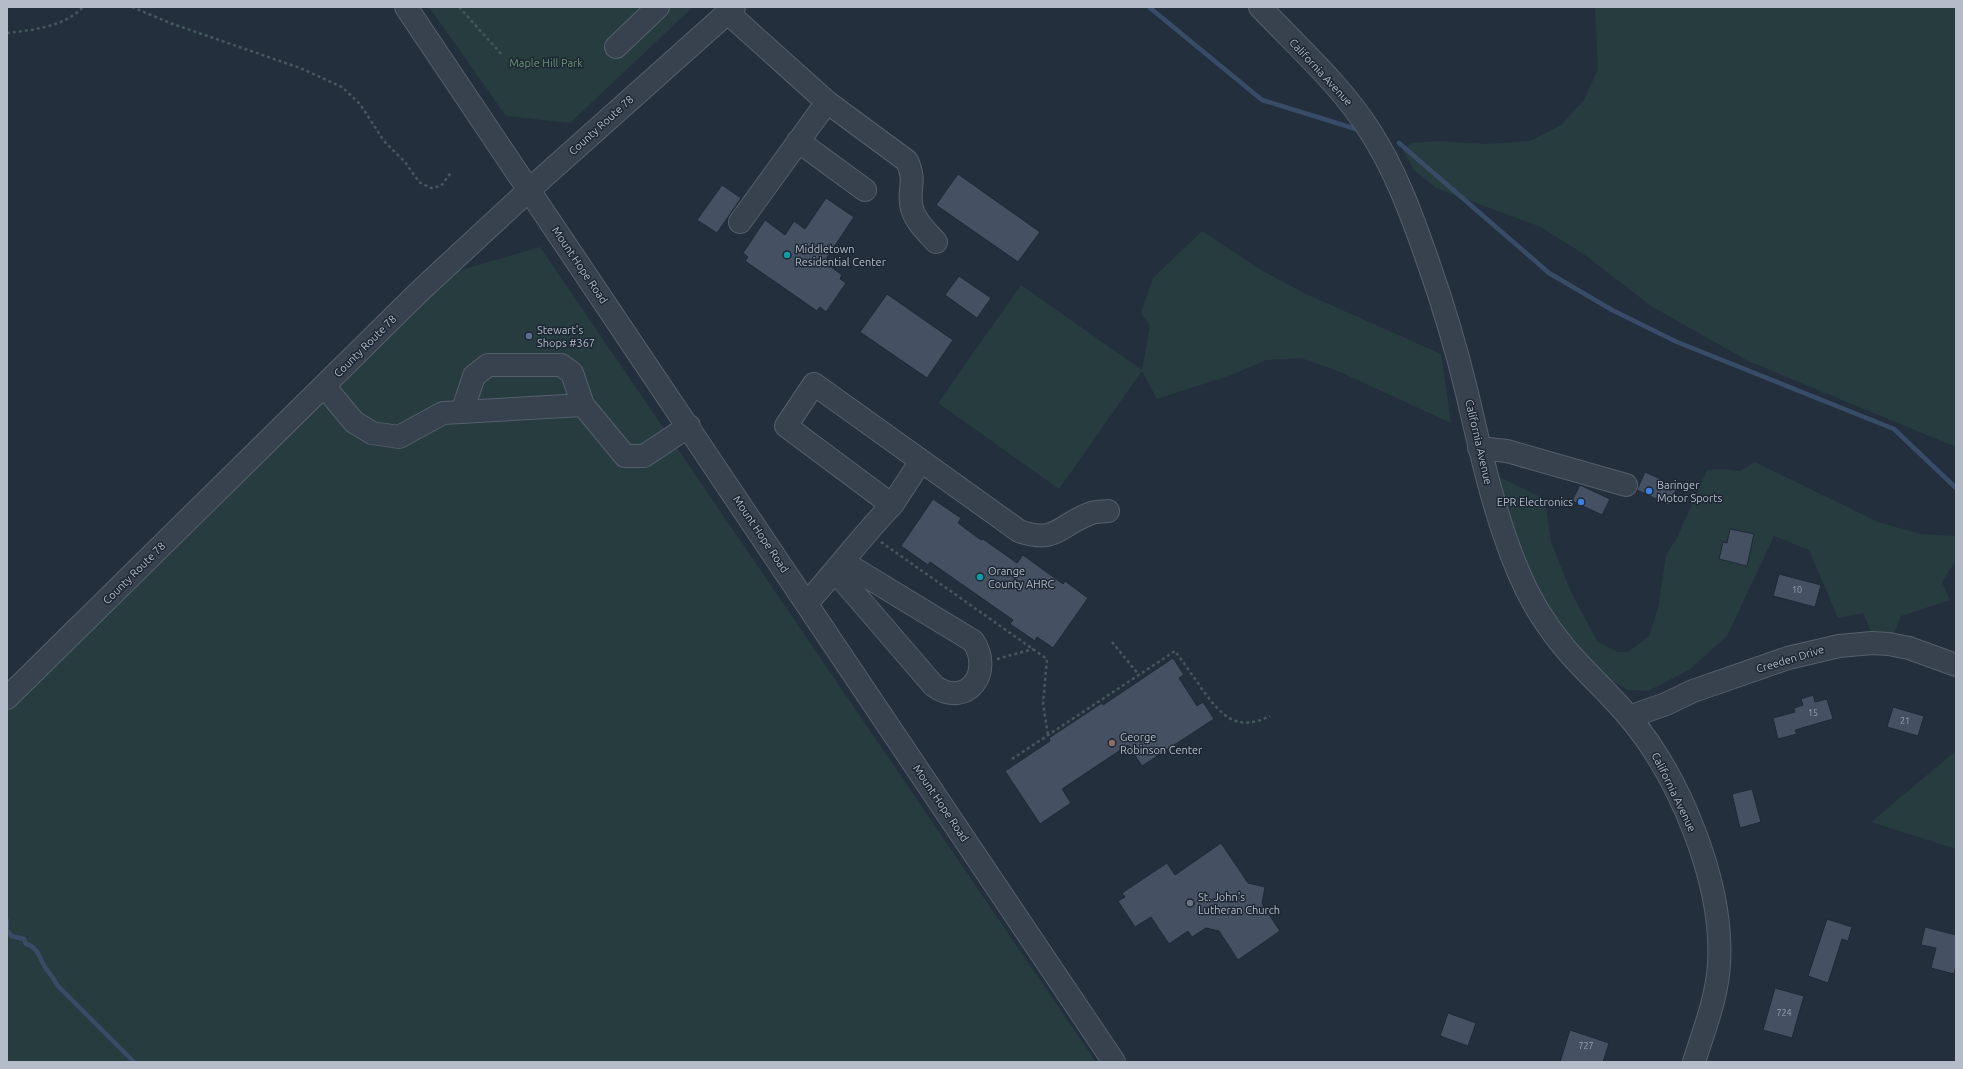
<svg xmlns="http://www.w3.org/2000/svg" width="1963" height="1069" viewBox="0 0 1963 1069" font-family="Ubuntu,sans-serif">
	<rect width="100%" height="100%" fill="#242f3e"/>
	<path fill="#263c3f" d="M429 7H693L570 123 506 116Z
		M1595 7H1956V447L1748 361 1651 306 1585 255 1541 227 1436 188 1414 170 1403 150 1412 143 1436 141 1486 144 1530 141 1561 125 1584 100 1598 69Z
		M1202 231 1261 270 1304 293 1441 354 1451 423 1338 371 1301 358 1266 360 1234 374 1157 399 1142 371 1059 489 938 403 1021 285 1142 370 1150 326 1141 313 1153 278Z
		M540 247 1096 1062H7V698L457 271Z
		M1755 462 1878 522 1921 534 1956 536V560L1942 582 1950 600 1901 616 1894 634 1873 636 1863 613 1838 618 1809 550 1774 536 1727 636 1689 670 1648 691 1627 690 1611 680 1590 663 1568 638 1543 601 1523 562 1495 475 1545 499 1551 542 1571 592 1597 641 1618 652H1628L1649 636 1658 608 1666 555 1677 538 1707 470 1721 469 1740 471Z
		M1956 751V849L1871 822Z"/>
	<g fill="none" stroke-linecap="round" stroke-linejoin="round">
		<path stroke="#394c67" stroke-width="4.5" d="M1149 7 1262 100 1356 129
			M1399 143 1549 273 1612 310 1677 342 1894 429 1956 488
			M7 921V927
			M7 930 11 936 24 939 26 944C39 947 40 961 47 970 51 975 54 978 57 985L134 1062"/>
	</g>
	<path fill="#455162" stroke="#1f2835" d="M958 174 1040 232 1018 262 936 205Z
		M722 185 741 198 717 233 697 220Z
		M826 198 854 217 824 262 842 275 840 279 846 283 826 312 820 307 817 311 745 261 748 257 743 253 765 220 785 235 794 221 805 229Z
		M959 276 991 298 977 318 945 295Z
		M887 294 953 340 927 378 860 332Z
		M1645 472 1678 487 1669 505 1637 490Z
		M1580 485 1610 499 1602 515 1572 501Z
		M933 499 961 518 958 523 981 540 983 539 1017 563 1023 555 1063 584 1065 581 1088 598 1053 648 1037 637 1035 641 1010 624 1013 620 930 562 928 565 901 546Z
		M1730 529 1754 534 1747 566 1719 559 1723 542 1727 543Z
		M1779 574 1821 585 1815 607 1773 596Z
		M1173 658 1184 675 1179 678 1197 706 1203 702 1214 719 1142 766 1128 745 1062 789 1071 803 1040 824 1005 771 1050 741 1049 738 1102 703 1103 705Z
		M1813 695 1815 702 1827 699 1833 719 1795 730 1797 734 1778 739 1773 718 1795 712 1794 708 1803 705 1801 699Z
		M1893 707 1924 716 1918 736 1887 727Z
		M1752 789 1761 822 1740 828 1732 794Z
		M1221 843 1248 883 1265 887 1262 904 1280 931 1238 960 1219 931 1206 928 1192 937 1188 931 1169 944 1151 917 1135 927 1118 901 1125 897 1122 893 1167 863 1175 875Z
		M1827 919 1852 927 1848 941 1842 939 1828 983 1808 976Z
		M1925 927 1956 935V965L1954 974 1931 968 1936 948 1921 945Z
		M1775 988 1804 996 1792 1038 1763 1030Z
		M1448 1013 1476 1023 1468 1046 1440 1036Z
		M1570 1030 1609 1043 1603 1062H1560Z"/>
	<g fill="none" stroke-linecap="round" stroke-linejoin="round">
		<g stroke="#565f6c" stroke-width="24">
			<path id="minor" d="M406 7 1114 1062
				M1260 7C1298 47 1340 84 1370 131 1395 170 1411 213 1426 256 1442 301 1456 347 1467 393 1481 453 1494 514 1518 571 1529 598 1545 624 1564 647 1584 671 1608 692 1629 717 1680 777 1724 884 1719 964 1717 998 1704 1030 1694 1062
				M728 13 827 102 907 161C916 181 909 185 911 204 913 219 926 231 936 242
				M616 47 658 7
				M798 141 865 190
				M740 222 827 102
				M324 386 354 422 372 433 399 437 443 413 583 405 625 456H644L689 426
				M462 412 474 376 488 365H561L572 373 583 405
				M1479 448 1507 451 1626 485
				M921 461 892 505 786 426 814 384 1019 531C1056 544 1058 526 1089 514 1095 511 1102 512 1108 511
				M835 571 934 686C967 709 994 672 973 641L843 562
				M807 603C836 571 862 536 892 505
				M7 698 421 290 529 190 734 7
				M1629 717 1666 704 1693 691 1788 658 1839 646 1872 643 1889 644 1909 648 1956 665"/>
		</g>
		<path stroke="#44595c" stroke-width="2.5" stroke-dasharray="3 3" stroke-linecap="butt" d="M132 7 170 23 300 68 342 87 360 104 384 141 405 162 419 182 431 188 441 186 452 171
			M459 7 503 56
			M7 33C33 30 64 27 83 7
			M881 542 1047 659 1043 704 1048 735
			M1112 642 1139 675
			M997 659 1033 649
			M1012 759 1175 651C1184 663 1193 676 1202 689 1221 715 1236 733 1270 716"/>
		<use href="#minor" stroke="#38414e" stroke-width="22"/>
	</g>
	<g fill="#0f9aa8" stroke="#1d2633" stroke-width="1.5">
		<circle cx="787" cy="255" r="4"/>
		<circle cx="980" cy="577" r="4"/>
	</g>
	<circle fill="#5c6f8a" stroke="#1d2633" stroke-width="1.5" cx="529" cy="336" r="4"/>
	<g fill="#3f7fe0" stroke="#1d2633" stroke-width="1.5">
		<circle cx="1649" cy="491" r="4"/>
		<circle cx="1581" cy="502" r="4"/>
	</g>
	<circle fill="#8d6e63" stroke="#1d2633" stroke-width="1.5" cx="1112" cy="743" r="4"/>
	<circle fill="#6b7280" stroke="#1d2633" stroke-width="1.5" cx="1190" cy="903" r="4"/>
	<g text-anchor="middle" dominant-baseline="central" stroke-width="3" stroke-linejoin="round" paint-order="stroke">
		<g font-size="9" fill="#98a1af">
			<text x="1797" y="590">10</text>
			<text x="1813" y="713">15</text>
			<text x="1905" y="721">21</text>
			<text x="1784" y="1013">724</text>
			<text x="1586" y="1046">727</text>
		</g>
		<g font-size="11" fill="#6b9a76" stroke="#1d2633">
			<text x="546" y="63">Maple Hill Park</text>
		</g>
		<g font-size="11" fill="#b4bcc9" stroke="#1d2633">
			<text transform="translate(1321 72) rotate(47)">California Avenue</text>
			<text transform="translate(601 125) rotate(-42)">County Route 78</text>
			<text transform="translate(580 265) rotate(56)">Mount Hope Road</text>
			<text transform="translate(365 346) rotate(-45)">County Route 78</text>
			<text transform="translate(1479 442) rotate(77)">California Avenue</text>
			<text transform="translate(761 534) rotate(56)">Mount Hope Road</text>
			<text transform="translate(134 573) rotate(-45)">County Route 78</text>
			<text transform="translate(1790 659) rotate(-17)">Creeden Drive</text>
			<text transform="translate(1674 792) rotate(64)">California Avenue</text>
			<text transform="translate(941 803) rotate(56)">Mount Hope Road</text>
		</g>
		<g font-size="11" fill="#b4bcc9" stroke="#1d2633" text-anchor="start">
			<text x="795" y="249">Middletown<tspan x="795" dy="13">Residential Center</tspan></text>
			<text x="537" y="330">Stewart's<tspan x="537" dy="13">Shops #367</tspan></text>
			<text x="1657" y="485">Baringer<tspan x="1657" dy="13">Motor Sports</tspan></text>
			<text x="1573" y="502" text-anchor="end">EPR Electronics</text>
			<text x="988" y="571">Orange<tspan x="988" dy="13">County AHRC</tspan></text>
			<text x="1120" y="737">George<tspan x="1120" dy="13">Robinson Center</tspan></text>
			<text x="1198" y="897">St. John's<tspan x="1198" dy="13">Lutheran Church</tspan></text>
		</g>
	</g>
	<rect width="1963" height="1069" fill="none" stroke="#b4bcc9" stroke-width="16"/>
</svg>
